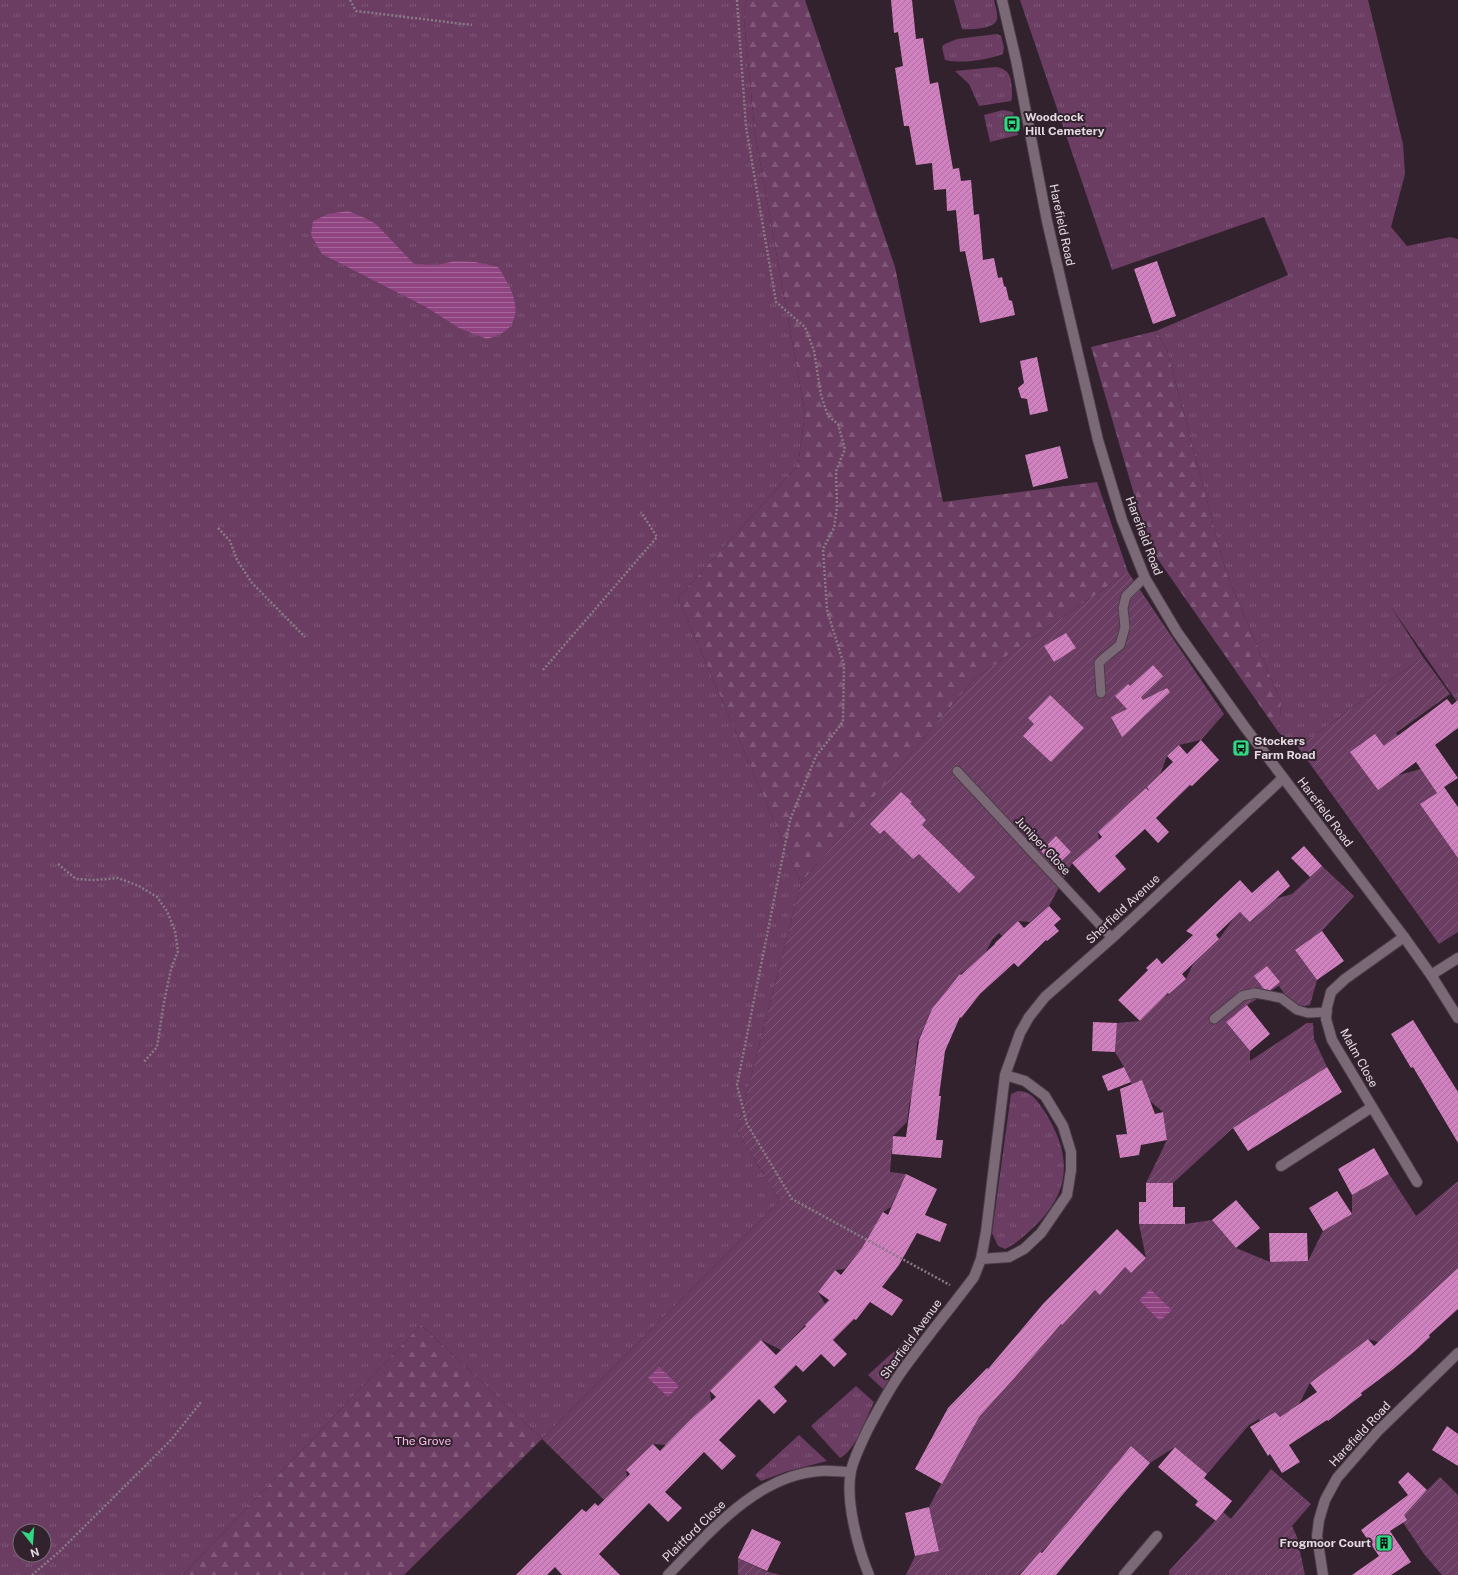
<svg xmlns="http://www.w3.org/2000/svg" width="1458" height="1575" viewBox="0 0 1458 1575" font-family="'Public Sans',sans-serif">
	<defs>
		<pattern id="grass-tufts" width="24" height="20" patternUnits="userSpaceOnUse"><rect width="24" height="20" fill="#6b3d62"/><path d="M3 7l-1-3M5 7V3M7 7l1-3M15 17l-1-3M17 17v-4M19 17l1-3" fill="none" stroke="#805878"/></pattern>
		<pattern id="forest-firs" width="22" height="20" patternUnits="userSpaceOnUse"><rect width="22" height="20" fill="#6b3d62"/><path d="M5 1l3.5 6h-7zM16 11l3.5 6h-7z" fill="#805878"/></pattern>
		<pattern id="garden-furrows" width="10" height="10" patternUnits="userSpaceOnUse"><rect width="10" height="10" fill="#6b3d62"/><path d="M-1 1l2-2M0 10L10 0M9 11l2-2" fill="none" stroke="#805878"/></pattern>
		<pattern id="water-rules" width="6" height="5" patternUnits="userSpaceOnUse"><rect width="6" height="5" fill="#904582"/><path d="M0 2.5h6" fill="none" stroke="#a56899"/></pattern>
		<pattern id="building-hatch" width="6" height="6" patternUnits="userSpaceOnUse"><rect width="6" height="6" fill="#d281c0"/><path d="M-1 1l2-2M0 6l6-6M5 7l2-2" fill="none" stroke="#a86e9b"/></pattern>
	</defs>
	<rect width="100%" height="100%" fill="#32222e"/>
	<path fill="url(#grass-tufts)" fill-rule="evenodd" d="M0 0H746L744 19 755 134 805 413 798 465 678 598 801 883 737 1131 780 1201 542 1439 421 1325 183 1575H0ZM20 1531H44V1555H20Z
		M954 0H994C995 5 998 14 997 19 996 29 969 30 962 29Z
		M1020 0H1368L1403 144 1405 174 1391 227 1407 246 1450 237 1458 239V703L1391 607 1423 657 1298 747 1279 733 1281 702 1226 572 1167 350 1156 331 1288 275 1264 217 1112 270Z
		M997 34 1001 36 1004 47 1003 54C987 60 962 64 945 60L942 47 945 44 957 39Z
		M996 67C1013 69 1012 84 1012 98L1011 101 979 106 969 84 955 71Z
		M1003 110 1013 112 1018 135 990 142 984 115Z
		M1018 1091C1032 1091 1038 1102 1045 1112 1069 1151 1073 1185 1040 1221 1029 1232 1019 1242 1005 1249L998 1246 992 1233 1011 1094Z
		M914 1333 918 1339 883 1389 868 1375Z
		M856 1386 874 1402C866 1418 856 1450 840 1458L811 1426Z
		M799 1435 827 1461 785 1472 761 1481 755 1475Z"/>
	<path fill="url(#forest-firs)" d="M746 0H805L895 267 943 502 1097 482 1128 572 975 678 801 883 678 598 798 465 805 413 755 134 744 19Z
		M1156 331 1167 350 1226 572 1281 702 1279 733 1157 558 1138 508 1091 347Z
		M421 1325 542 1439 404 1575H183Z"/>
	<path fill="url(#garden-furrows)" d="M1128 572 1224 714 1201 740 1179 745 1167 756 1160 775 1132 802 1098 832 1099 840 1072 863 1049 906 1030 922 1018 921 1002 936 999 933 992 940 985 954 968 969 960 974 931 1012 917 1043 914 1078 928 1088 910 1100 907 1122 893 1136 890 1172 906 1174 891 1207 883 1212 863 1247 845 1269 835 1270 818 1292 825 1304 781 1350 761 1340 710 1391 711 1402 690 1420 666 1445 653 1444 626 1470 627 1477 604 1500 542 1439 780 1201 737 1131 801 883 975 678Z
		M1423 657 1450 694 1396 733 1405 745 1391 763 1399 775 1421 769 1437 793 1421 804 1458 839V932L1439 944 1298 747Z
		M1322 866 1354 896 1322 931 1295 950 1317 980 1310 1005 1297 1007 1290 1002 1279 986 1247 1005 1226 1022 1250 1051V1061L1307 1023H1313L1314 1039 1327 1067 1233 1128 1173 1183H1146L1167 1140 1163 1112 1150 1101 1142 1081 1132 1085 1124 1067 1115 1052 1117 1023 1140 1021 1164 997 1169 994 1186 979 1193 964 1219 939 1234 918 1240 912 1251 922 1275 899 1292 894Z
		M1389 1174 1416 1216 1458 1181V1268L1378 1342 1368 1339 1310 1383 1299 1404 1280 1417 1274 1412 1260 1421 1259 1419 1249 1425 1207 1474 1175 1447 1150 1463 1131 1446 1052 1541 1019 1575H906L915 1556 939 1551 929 1507 971 1426 1050 1336 1095 1290 1100 1294 1125 1267 1131 1273 1146 1258 1139 1224H1185L1212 1220 1236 1248 1270 1262 1308 1261 1323 1231 1352 1214V1195Z
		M1271 1469 1311 1504 1292 1526 1297 1537 1305 1575H1169V1571L1223 1512 1231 1519Z
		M1440 1477 1458 1495V1575H1442L1424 1554 1400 1518Z
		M738 1558 765 1571 781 1575H738Z"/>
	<path fill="url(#water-rules)" d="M348 211 365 218 376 224 414 264 437 265 455 261 475 262 498 267C508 282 523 307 511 325 506 333 495 336 487 339L459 328 426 307 322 254 311 235 313 221 329 214Z
		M1150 1289 1172 1310 1160 1321 1139 1300Z
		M659 1367 679 1386 668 1397 648 1378Z"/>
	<path fill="url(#building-hatch)" d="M891 0H912L916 39 923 38 930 84 938 82 953 169 959 168 961 181 971 180 974 215 979 214 983 260 994 258 998 278 1002 277 1004 286 1006 287 1009 300 1012 301 1015 315 980 323 965 251 960 252 956 210 947 211 946 189 934 190 932 163 916 165 909 126H904L895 68 903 66 898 32 894 33Z
		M1157 261 1176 316 1153 324 1134 269Z
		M1037 357 1048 411 1030 415 1027 399 1021 398 1018 388 1024 383 1020 361Z
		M1060 446 1068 478 1033 487 1025 455Z
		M1066 633 1076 648 1054 662 1044 646Z
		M1153 665 1163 676 1141 697 1143 700 1167 688 1170 692 1122 737 1111 717 1127 709 1115 696 1128 684 1130 686Z
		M1050 695 1084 728 1051 762 1023 736 1034 724 1028 718Z
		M1447 699 1452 705 1458 700V728L1435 745 1458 778 1444 787 1458 807V858L1420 804 1437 793 1416 762 1378 790 1350 752 1375 734 1384 746Z
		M1201 740 1219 760 1192 786 1190 785 1156 818 1169 832 1158 843 1145 829 1115 856 1126 869 1099 893 1072 863 1102 837 1098 832 1146 788 1149 791 1147 787 1173 762 1167 756 1179 745 1187 754Z
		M901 792 912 802 910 803 926 820 922 825 975 877 959 893 919 854 913 859 884 830 880 834 870 824Z
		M1056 836 1071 852 1056 866 1041 851Z
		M1304 846 1322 866 1310 877 1291 858Z
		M1278 870 1290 886 1250 922 1240 912 1216 935 1219 939 1182 974 1186 979 1169 994 1168 993 1140 1021 1118 1000 1148 970 1146 968 1157 958 1162 964 1193 935 1186 931 1240 880 1252 893Z
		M1049 906 1061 919 1054 925 1059 931 1047 941 1046 940 1018 967 1014 963 980 994 961 1018 960 1017 945 1051 939 1096H941L936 1140H943L941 1158 892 1154 893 1136 906 1137 919 1040 932 1009 960 974 961 975 995 944V943L1018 921 1024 928Z
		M1322 931 1344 961 1317 980 1295 950Z
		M1267 966 1280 982 1270 990 1264 989 1254 976Z
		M1247 1005 1270 1034 1250 1051 1226 1022Z
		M1413 1020 1458 1092V1143L1413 1067 1411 1068 1391 1034Z
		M1093 1022 1117 1023 1115 1052 1092 1051Z
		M1124 1067 1131 1082 1108 1091 1102 1076Z
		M1327 1067 1342 1092 1248 1151 1233 1128Z
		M1142 1080 1155 1114 1163 1112 1167 1140 1141 1145 1139 1155 1120 1158 1116 1135 1127 1134 1120 1089Z
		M1374 1148 1389 1174 1352 1195 1338 1169Z
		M906 1174 937 1189 925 1215 947 1224 940 1242 917 1233 899 1265 882 1287 903 1300 892 1316 870 1302 856 1320 854 1319 833 1340 847 1354 834 1367 821 1354 803 1372 796 1365 774 1387 787 1401 774 1414 759 1399 719 1440 736 1456 722 1470 704 1452 665 1492 682 1508 668 1522 649 1503 599 1554 620 1575H562L555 1567 547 1575H516L582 1509 586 1512 595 1503 598 1506 630 1474 626 1470 653 1444 660 1451 690 1420 716 1397 710 1391 761 1340 776 1355 806 1326 805 1325 829 1300 818 1292 835 1270 841 1275 862 1248 883 1212 888 1215Z
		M1146 1183H1173V1207H1185V1224H1139V1202H1146Z
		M1337 1191 1352 1214 1323 1231 1309 1208Z
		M1236 1200 1260 1228 1236 1248 1212 1220Z
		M1117 1229 1146 1258 1131 1273 1125 1267 1100 1295 1095 1290 1062 1325 1061 1324 1016 1376 979 1417 942 1484 915 1469 948 1408 987 1368 988 1369 1043 1304Z
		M1269 1233H1307L1308 1261 1270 1262Z
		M1458 1268V1309L1429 1335 1430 1337 1415 1351 1392 1370 1361 1393 1362 1395 1328 1421 1327 1420 1289 1445 1300 1462 1282 1473 1270 1454 1268 1456 1250 1427 1275 1412 1280 1417 1317 1392 1310 1383 1368 1339 1374 1346Z
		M1447 1426 1458 1434V1466L1432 1450Z
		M1131 1446 1150 1463 1112 1507 1056 1575H1020L1040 1552 1042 1553Z
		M1175 1447 1207 1474 1204 1478 1232 1501 1216 1521 1195 1505 1198 1501 1158 1467Z
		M1408 1472 1427 1490 1404 1515 1407 1520 1390 1531 1411 1562 1391 1575H1352L1379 1556 1361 1530 1408 1495 1398 1482Z
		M929 1507 939 1551 915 1556 905 1513Z
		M752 1529 781 1542 767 1571 738 1558Z"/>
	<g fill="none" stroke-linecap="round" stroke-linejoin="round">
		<g stroke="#4a3d47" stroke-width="11">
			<path id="service" d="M1101 693 1099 663 1104 658 1120 645 1125 627 1123 608 1126 596 1145 577
				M957 771 1112 938
				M1214 1019 1242 996 1255 993 1281 998 1297 1010 1308 1013 1327 1012"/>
		</g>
		<g stroke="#4a3d47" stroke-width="12">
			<path id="minor" d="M1404 937 1345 979 1331 992 1327 1007 1326 1019 1332 1040 1417 1182
				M1431 975 1458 958
				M1281 1166 1372 1107
				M981 1259 1009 1257 1024 1249 1041 1233 1067 1195 1071 1170V1152L1063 1126 1045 1096 1025 1081 1005 1075
				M668 1575C709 1533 757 1475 820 1471 830 1470 841 1472 851 1472
				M869 1575C858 1549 845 1500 851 1471 854 1457 862 1442 868 1429 878 1410 889 1389 902 1371 925 1339 950 1309 974 1277L981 1259 986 1232 1005 1075 1020 1033 1029 1017 1045 997 1112 938 1283 778
				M1124 1575 1157 1536"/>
		</g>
		<g stroke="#4a3d47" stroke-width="12">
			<path id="tertiary" d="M1002 0 1016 60 1047 221 1098 440 1122 520 1145 578 1177 632 1244 726 1404 937 1431 975 1458 1018
				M1323 1575 1317 1536 1319 1520 1325 1500 1337 1478 1377 1432 1458 1353"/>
		</g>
		<path stroke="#897b85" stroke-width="2.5" stroke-dasharray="2 2" stroke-linecap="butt" d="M350 0 356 11 472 25
			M737 0 746 127 776 302 805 327 814 351 821 395 828 416 838 424 845 449 836 471 837 508 834 528 823 549 827 610 844 665 843 722 816 756 790 820 737 1085 747 1124 792 1199 950 1285
			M218 528 230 541 237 560 252 583 305 637
			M543 670 657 537 641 512
			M58 864 76 879 95 880 118 878 139 886 157 897 167 911 175 931 178 951 171 969 164 1002 157 1047 143 1063
			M32 1575 60 1551 171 1440 201 1402"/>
		<use href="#service" stroke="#7c6977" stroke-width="9"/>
		<use href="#minor" stroke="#7c6977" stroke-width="10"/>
		<use href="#tertiary" stroke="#7c6977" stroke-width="10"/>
	</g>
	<defs>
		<g id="bus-square" transform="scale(0.9)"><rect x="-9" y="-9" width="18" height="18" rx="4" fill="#30d883" stroke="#32222e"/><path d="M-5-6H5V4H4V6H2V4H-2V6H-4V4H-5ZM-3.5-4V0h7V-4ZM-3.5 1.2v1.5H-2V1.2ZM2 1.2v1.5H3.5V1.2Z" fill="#111"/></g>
		<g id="building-square" transform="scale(0.9)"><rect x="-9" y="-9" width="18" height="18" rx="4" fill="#30d883" stroke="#32222e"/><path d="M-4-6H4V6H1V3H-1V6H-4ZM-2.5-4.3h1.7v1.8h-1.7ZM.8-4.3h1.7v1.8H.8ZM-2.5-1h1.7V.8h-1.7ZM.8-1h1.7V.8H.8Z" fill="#111"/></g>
	</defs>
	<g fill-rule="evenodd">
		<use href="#bus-square" x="1012" y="124"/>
		<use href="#bus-square" x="1241" y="748"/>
		<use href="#building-square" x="1384" y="1543"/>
	</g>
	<g text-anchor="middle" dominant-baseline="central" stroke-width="4" stroke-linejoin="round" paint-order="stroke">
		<g font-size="12" font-weight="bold" fill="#e5dae2" stroke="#32222e" text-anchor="start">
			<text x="1025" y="117">Woodcock<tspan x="1025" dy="14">Hill Cemetery</tspan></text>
			<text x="1254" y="741">Stockers<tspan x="1254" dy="14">Farm Road</tspan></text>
			<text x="1371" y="1543" text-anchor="end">Frogmoor Court</text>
		</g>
		<g font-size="12" fill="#e5dae2" stroke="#32222e">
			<text transform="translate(1062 225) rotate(78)">Harefield Road</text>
			<text transform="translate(1144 536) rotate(69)">Harefield Road</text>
			<text transform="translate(1325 812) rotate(53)">Harefield Road</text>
			<text transform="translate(1043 846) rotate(47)">Juniper Close</text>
			<text transform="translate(1123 909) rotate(-43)">Sherfield Avenue</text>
			<text transform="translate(1359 1058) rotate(61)">Malm Close</text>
			<text transform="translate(911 1339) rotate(-54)">Sherfield Avenue</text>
			<text transform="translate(1360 1434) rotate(-47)">Harefield Road</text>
			<text transform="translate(694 1531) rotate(-44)">Plaitford Close</text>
		</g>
		<g font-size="12" fill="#fbbcec" stroke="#32222e">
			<text x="423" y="1441">The Grove</text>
		</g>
	</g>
	<g transform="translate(32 1543) rotate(163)"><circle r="19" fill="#32222e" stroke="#7a6c76"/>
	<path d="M0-3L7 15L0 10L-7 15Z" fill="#30d883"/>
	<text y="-6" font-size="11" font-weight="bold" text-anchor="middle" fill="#e5dae2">N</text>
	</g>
</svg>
